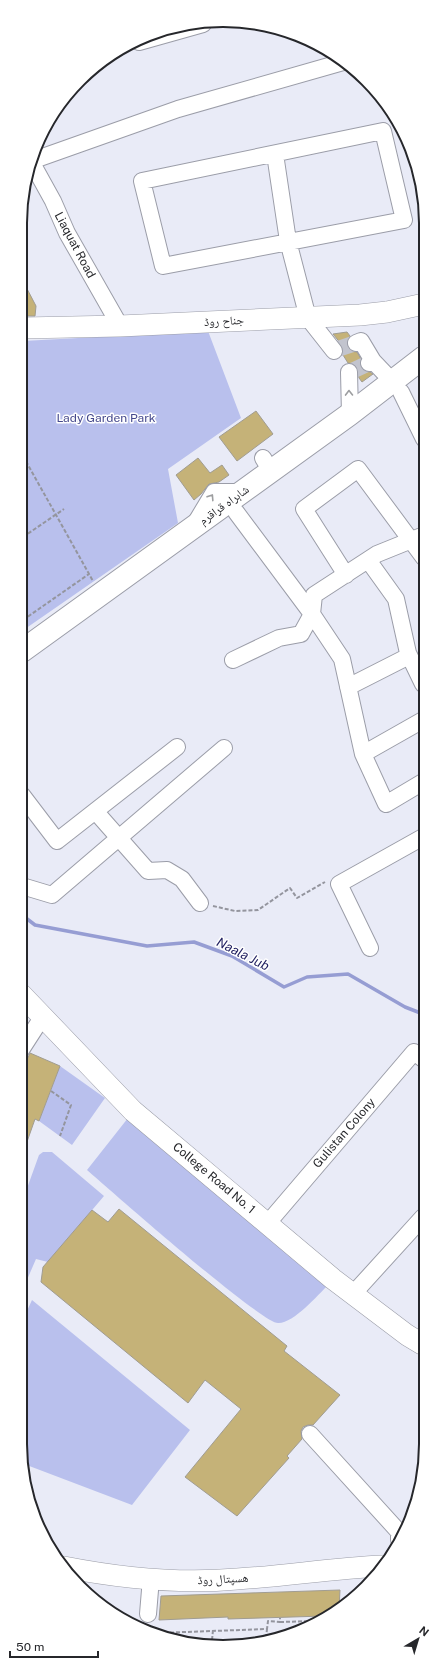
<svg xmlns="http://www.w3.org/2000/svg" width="446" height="1667" viewBox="0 0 446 1667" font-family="'Public Sans','Noto Naskh Arabic',sans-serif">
	<rect width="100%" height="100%" fill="#e9ebf7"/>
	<path fill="#b9c0ed" d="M208 331 241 418 168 469 178 523 22 631 23 341Z
		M60 1066 105 1098 72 1145 39 1121Z
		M128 1118 328 1285C318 1295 293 1324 278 1323 261 1323 111 1191 87 1170Z
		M43 1152H52L104 1196 48 1262 36 1259 20 1296 21 1205 39 1155Z
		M32 1300 190 1430 132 1505 24 1464 20 1444V1326Z"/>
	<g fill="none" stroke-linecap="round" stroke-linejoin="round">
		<path stroke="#969dd3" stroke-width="3.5" d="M22 915 35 925 147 946 194 942 232 956 284 987 307 977 348 974 405 1007 423 1014"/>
	</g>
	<path fill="#c5b278" stroke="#a09c91" d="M24 283 36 306 35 316H23Z
		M347 332 350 336 347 341V347L350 351 357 352 361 359 360 367 363 371 370 372 373 374 362 382 359 378 357 367 353 364 348 363 343 355V350L342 345 333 334Z
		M256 411 273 434 237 461 219 437Z
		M198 458 210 473 222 465 229 475 219 482 209 484 201 494 194 500 176 475Z
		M30 1053 60 1066 39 1121 35 1119 22 1156 21 1073Z
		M119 1209 287 1346 284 1351 340 1395 313 1425H308L303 1427 301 1431 302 1439 287 1456 289 1458 237 1516 185 1477 241 1409 205 1380 188 1403 41 1282 43 1267 92 1210 108 1222Z
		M340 1590 339 1609 324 1616 228 1619V1617L159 1620 161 1596Z"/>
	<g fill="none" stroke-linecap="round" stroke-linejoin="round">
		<path stroke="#c2c4ce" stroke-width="16" stroke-dasharray="16 8" stroke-linecap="butt" d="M338 349 356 343
			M352 371 369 363"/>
		<g stroke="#9b9da8" stroke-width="18">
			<path id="minor" d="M139 42 203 24
				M383 131 404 220 163 266 142 181Z
				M275 154 288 241 308 318 334 351
				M34 160 178 109 343 62
				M32 163 53 201 67 233 120 326
				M356 343 361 341 373 361 369 363
				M373 361 393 382
				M349 372 350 414
				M401 392 424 439
				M263 458 271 471
				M236 512 312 614 342 659 363 754 386 804 423 782
				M196 522 214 492H242
				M368 560 396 599 408 653 423 684
				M346 575 304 509 358 469 424 558
				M233 660 279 638 301 634 312 614 314 595 377 554 424 535
				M348 687 409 656
				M363 754 423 720
				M22 795 57 841 177 747
				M96 812 148 871 167 870 182 879 200 903
				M22 886 52 895 224 748
				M370 948 339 884 423 837
				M21 1050 43 1016
				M267 1224 414 1052 423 1059
				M353 1294 423 1217
				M310 1434 399 1532V1540
				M148 1614 151 1578"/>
		</g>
		<g stroke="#9b9da8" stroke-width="22">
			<path id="major" d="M23 328 120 326 360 315 387 312 424 304
				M21 994 133 1111 333 1279 407 1335 422 1344
				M64 1567C120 1578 180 1584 237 1579 286 1576 334 1568 383 1566"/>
		</g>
		<g stroke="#9b9da8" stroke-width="24">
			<path id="highway" d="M22 651 350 414 424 357"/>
		</g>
		<path stroke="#94959e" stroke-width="2" stroke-dasharray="4 2" stroke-linecap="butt" d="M23 456 93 581
			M23 537 64 509
			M23 620 89 574
			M213 906 235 911 258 910 290 888 297 898 325 882
			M51 1091 71 1105 60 1136
			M280 1622 315 1621
			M158 1633 267 1629 268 1621 280 1622V1618
			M266 1638 267 1629
			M212 1640 213 1630"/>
		<use href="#minor" stroke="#fff" stroke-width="16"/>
		<use href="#major" stroke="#fff" stroke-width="21"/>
		<use href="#highway" stroke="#fff" stroke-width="22"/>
	</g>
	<defs><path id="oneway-chevron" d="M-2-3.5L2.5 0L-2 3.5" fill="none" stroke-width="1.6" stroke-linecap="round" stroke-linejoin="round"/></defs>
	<g stroke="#9d9ea0">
		<use href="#oneway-chevron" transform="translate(349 393) rotate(-91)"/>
		<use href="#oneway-chevron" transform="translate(211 497) rotate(-57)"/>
	</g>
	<g text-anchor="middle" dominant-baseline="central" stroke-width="3" stroke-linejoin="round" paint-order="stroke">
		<g font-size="12" fill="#26272b" stroke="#fff">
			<text transform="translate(75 245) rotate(62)">Liaquat Road</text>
			<text transform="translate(224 321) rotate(-3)">جناح روڈ</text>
			<text transform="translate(224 505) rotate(-36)">شاہراہ قراقرم</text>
			<text transform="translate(344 1133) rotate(-49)">Gulistan Colony</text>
			<text transform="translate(214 1178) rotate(40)">College Road No. 1</text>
			<text transform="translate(223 1579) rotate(-3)">ھسپتال روڈ</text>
		</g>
		<g font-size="12" fill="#44488c" stroke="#fff">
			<text x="106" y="418">Lady Garden Park</text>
		</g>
		<g font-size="13" font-style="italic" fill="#232262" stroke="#fff">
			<text transform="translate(243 954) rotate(27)">Naala Jub</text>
		</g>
	</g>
	<path d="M0 0H446V1667H0ZM223 27H223A196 196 0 0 1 419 223V1444A196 196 0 0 1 223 1640H223A196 196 0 0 1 27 1444V223A196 196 0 0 1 223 27Z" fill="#fff" fill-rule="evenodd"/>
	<path fill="none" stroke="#26272b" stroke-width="2" d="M223 27H223A196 196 0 0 1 419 223V1444A196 196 0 0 1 223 1640H223A196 196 0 0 1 27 1444V223A196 196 0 0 1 223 27Z"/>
	<g transform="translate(418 1639) rotate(38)" stroke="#ffffff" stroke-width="3" paint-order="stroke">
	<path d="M0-3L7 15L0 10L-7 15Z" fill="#26272b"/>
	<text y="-6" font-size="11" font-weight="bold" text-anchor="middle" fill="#26272b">N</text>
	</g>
	<path d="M10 1651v6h88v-6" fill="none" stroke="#26272b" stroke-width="2"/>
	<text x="16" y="1651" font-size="12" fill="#26272b" stroke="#ffffff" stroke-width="3" paint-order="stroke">50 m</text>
</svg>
